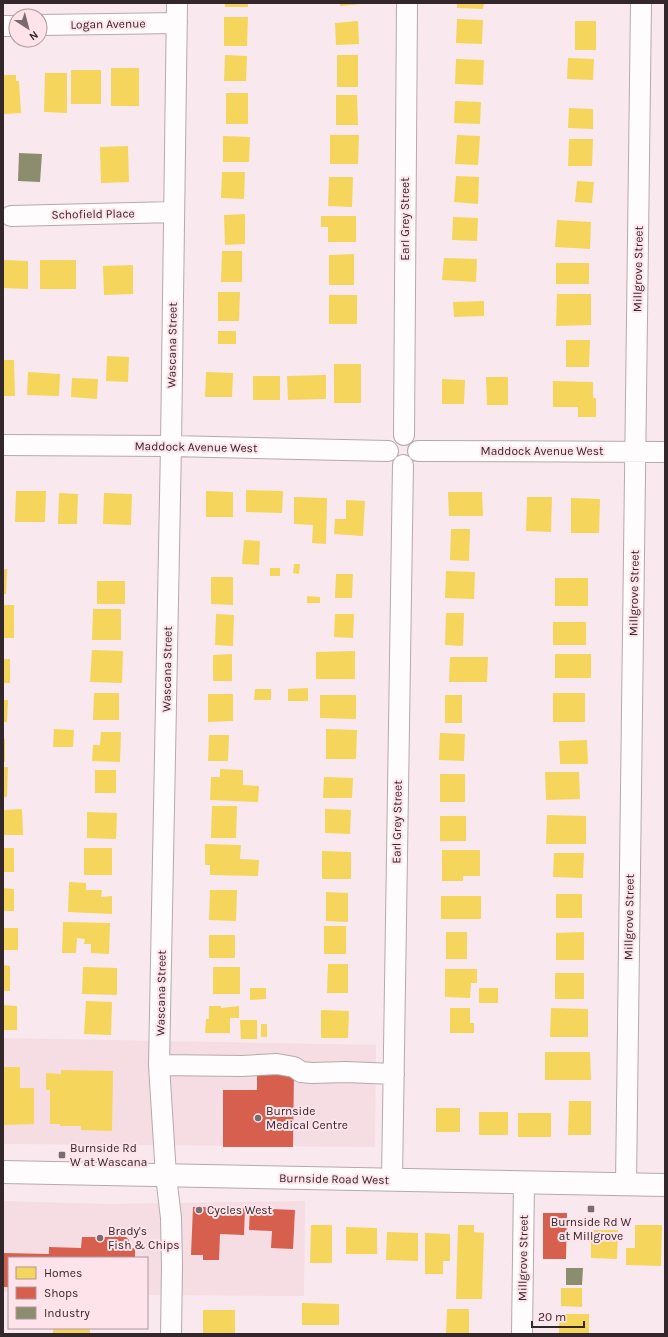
<svg xmlns="http://www.w3.org/2000/svg" width="668" height="1337" viewBox="0 0 668 1337" font-family="Karla,sans-serif">
	<rect width="100%" height="100%" fill="#f9e9ee"/>
	<path fill="#f6dce3" d="M3 1038 376 1045 375 1147 3 1144Z
		M3 1201 108 1204 305 1201 304 1296 147 1295V1258H9V1292H3Z"/>
	<path fill="#f6d55c" d="M225 3H248V7H225Z
		M340 3H361V4L340 6Z
		M457 3H484L483 9 457 8Z
		M224 17H248L247 46H224Z
		M457 19 483 20 482 44 456 43Z
		M358 21 359 44 336 45 335 23Z
		M575 21H596V50H575Z
		M225 55 247 56 246 81H224Z
		M337 55H358V87H337Z
		M568 58 594 59 593 80 567 79Z
		M456 59 484 60 483 85 455 84Z
		M111 68H139V106H111Z
		M71 70H101V104H71Z
		M45 73H67V113L44 112Z
		M3 75H16V81H19L21 113 3 114Z
		M226 93H248V124H226Z
		M336 95H357L358 125H336Z
		M455 101 481 102 480 124 454 123Z
		M569 108 593 109V129L568 128Z
		M330 135H359L358 164H330Z
		M457 135 480 136 478 165 455 164Z
		M223 136 250 137 249 162H223Z
		M569 139H593L592 166H568Z
		M128 146 129 182 101 183 100 147Z
		M222 172H245L244 199 221 198Z
		M456 176 479 177 478 204 454 202Z
		M329 177H353L352 207 328 206Z
		M577 181 594 182 592 203 575 202Z
		M245 214V244L225 245 224 215Z
		M321 216H356V242H328V227H321Z
		M453 217 478 218 477 241 452 240Z
		M557 220 591 222 590 249 555 247Z
		M222 251H242V282H221Z
		M354 254V285H329V255Z
		M444 258 477 259 476 282 442 280Z
		M3 260 28 261V289L3 288Z
		M40 260H76V289H40Z
		M556 263H589V284H556Z
		M133 265V294L104 295 103 266Z
		M218 292H240L239 321H218Z
		M557 294H591V325L556 326Z
		M329 295H357V324H329Z
		M484 301V316L454 317 453 302Z
		M218 331H236V344H218Z
		M566 340H590L589 367H566Z
		M107 356 129 357 128 382 106 381Z
		M3 360H14L15 396H3Z
		M334 364H361V403H334Z
		M28 372 60 374 59 396 27 395Z
		M206 372 233 373 232 397H205Z
		M326 375V399L288 400 287 376Z
		M253 376H280V400H253Z
		M486 377H508V405H487Z
		M72 378 98 379 97 399 71 397Z
		M442 379 465 380 464 404H442Z
		M553 381 593 382V398H596V417H578V407H553Z
		M246 490 283 491 282 513 246 512Z
		M16 491H46L45 522H15Z
		M206 491 233 492V517H206Z
		M448 492H482L483 516H449Z
		M59 493 78 494 77 524H58Z
		M104 493 132 494 131 525 103 524Z
		M294 497 327 498 326 544 312 543 313 525 294 524Z
		M527 497H552L551 532 526 531Z
		M571 498 600 499 599 533H571Z
		M346 500 365 501 363 536 334 534 335 519H346Z
		M451 529H470L469 561 450 560Z
		M244 540 260 541 259 565 242 564Z
		M294 564H300L299 574 293 573Z
		M270 568H280V576H270Z
		M3 569H7L6 594H3Z
		M446 571 475 572 474 599 445 598Z
		M336 574H353L352 598H335Z
		M211 577H233V605L211 604Z
		M555 578H588V606H555Z
		M97 581H125V604H97Z
		M307 596 320 597V603H307Z
		M3 605H14V638H3Z
		M93 609H121V640H92Z
		M446 613H464L463 646 445 645Z
		M216 614 234 615 233 646 215 645Z
		M335 614H354L353 638 334 637Z
		M553 622H586V645H553Z
		M92 650 123 651 122 683 90 682Z
		M355 651V679H316V652Z
		M232 654V681H213V655Z
		M555 654H591V678H555Z
		M450 657H488L487 682H449Z
		M3 659H10V683H3Z
		M308 688V701H288V689Z
		M255 689H271V700H254Z
		M94 693H119V720H93Z
		M553 693H585V722H553Z
		M208 694H233V721L208 722Z
		M320 695H356V719L320 718Z
		M445 695H462V723H445Z
		M3 700H8L7 722H3Z
		M54 729 74 730 73 747H53Z
		M326 729 357 730 356 759H326Z
		M101 732H121L120 762 92 761 93 745H100Z
		M440 733 465 734 464 761 439 760Z
		M209 735H229L228 761H208Z
		M3 739H5V762H3Z
		M587 740 588 764H560L559 741Z
		M3 767H8L7 797H3Z
		M220 769 243 770V785L259 786 258 802 210 800 211 777H220Z
		M95 770H116V793H95Z
		M545 772H579L580 799 546 800Z
		M440 774H465V802H440Z
		M324 777 353 778 352 798H323Z
		M212 806H237L236 838H211Z
		M22 809 23 835H3V810Z
		M325 809 351 810 350 834 325 833Z
		M87 812 117 813 116 839 87 838Z
		M547 815 586 816V844H546Z
		M440 816H466V841H440Z
		M205 844 241 845 240 859 259 860 258 876 210 875V865H205Z
		M3 848H14V872H3Z
		M84 848H112V875H84Z
		M442 850H480V876H463V881H442Z
		M322 851 351 852V879H322Z
		M554 853H584L583 878 553 877Z
		M69 882 86 883V890H102L101 897 112 896V914L68 912Z
		M3 888 14 889V911H3Z
		M210 890H237L236 921 209 920Z
		M326 892 348 893V922L326 921Z
		M556 894H582V918H556Z
		M441 896H481V919H441Z
		M63 922 110 923 109 954 91 953V944H84L85 939 77 938 76 953H62Z
		M324 926H346V954H324Z
		M3 928H18V950H3Z
		M446 932H467V959H446Z
		M584 932V960H556V933Z
		M209 935H235V958H209Z
		M328 964H348V993H327Z
		M3 965 10 966V991H3Z
		M83 967 117 968V995L82 994Z
		M213 967H240V994H213Z
		M445 969H477V983H471L470 998 445 997Z
		M555 973H584V999H555Z
		M250 988H266V999L250 1000Z
		M479 988H498V1003H479Z
		M86 1001 112 1002 111 1035 84 1034Z
		M3 1005 17 1006V1030H3Z
		M209 1006H221V1008L239 1006V1018H230V1033H205L206 1019H209Z
		M450 1008H470V1023H474V1033H450Z
		M551 1008 588 1009V1037H550Z
		M321 1010 349 1011 348 1038H321Z
		M240 1020H257V1039H241Z
		M261 1024H267V1037H261Z
		M545 1052H590L591 1080H545Z
		M3 1067H20V1088H34V1124L3 1125Z
		M61 1070 113 1071 112 1131 81 1130V1126H60V1124H50V1090H46V1073L61 1074Z
		M569 1101H591V1135H568Z
		M436 1108H460V1132H436Z
		M479 1112H508V1135H479Z
		M518 1113H551V1137H518Z
		M311 1225H332V1263H310Z
		M458 1225H474V1232L484 1233 482 1299H456Z
		M635 1225H662L661 1266 626 1265V1248H635Z
		M346 1227 377 1228V1254H346Z
		M591 1230H618L617 1259 591 1258Z
		M387 1232 418 1233V1261L386 1260Z
		M425 1233 450 1234V1261H443V1274H425Z
		M561 1288H582V1307L561 1306Z
		M302 1303 339 1304V1325H302Z
		M447 1309H469V1334H446Z
		M203 1310H235V1334H203Z
		M559 1314H589V1334H559Z
		M53 1328H90V1334H53Z"/>
	<path fill="#d6604d" d="M257 1071H294L293 1147H223V1090H257Z
		M193 1207 245 1208 244 1235 220 1234 219 1260H203V1255H191Z
		M250 1208 295 1210 293 1249 271 1248 272 1231 249 1230Z
		M543 1213H567L566 1259H543Z
		M108 1228H117L129 1240 128 1248H135V1258H9V1287H3V1253L49 1254V1247L81 1248 82 1237H108Z"/>
	<path fill="#8c8c6e" d="M19 153 42 154 40 182 18 181Z
		M566 1268H583L582 1285H566Z"/>
	<g fill="none" stroke-linecap="round" stroke-linejoin="round">
		<g stroke="#b6a9ad" stroke-width="22">
			<path id="minor" d="M40 25 177 23
				M3 26H16
				M11 216 174 212
				M404 435 407 3
				M3 445 171 446 388 451
				M418 451 665 452
				M159 1065 242 1066 277 1064 294 1067 301 1072 312 1073 346 1072 394 1074
				M392 1180 403 465
				M626 1184 641 3
				M171 1334 172 1266 171 1218 166 1176 159 1065 171 446 177 3
				M522 1334 524 1182"/>
		</g>
		<g stroke="#b6a9ad" stroke-width="24">
			<path id="major" d="M3 1172 665 1185"/>
		</g>
		<use href="#minor" stroke="#fefcfc" stroke-width="20"/>
		<use href="#major" stroke="#fefcfc" stroke-width="22"/>
	</g>
	<g fill="#796b6f" stroke="#ffe3eb" stroke-width="1.5">
		<circle cx="258" cy="1118" r="4"/>
		<rect x="58" y="1151" width="8" height="8" rx="2"/>
		<rect x="587" y="1205" width="8" height="8" rx="2"/>
		<circle cx="199" cy="1210" r="4"/>
		<circle cx="100" cy="1238" r="4"/>
	</g>
	<g text-anchor="middle" dominant-baseline="central" stroke-width="4" stroke-linejoin="round" paint-order="stroke">
		<g font-size="12" fill="#34272b" stroke="#ffe3eb">
			<text transform="translate(108 24) rotate(-1)">Logan Avenue</text>
			<text transform="translate(93 214) rotate(-1)">Schofield Place</text>
			<text transform="translate(405 219) rotate(-90)">Earl Grey Street</text>
			<text transform="translate(638 269) rotate(-89)">Millgrove Street</text>
			<text transform="translate(172 345) rotate(-89)">Wascana Street</text>
			<text transform="translate(196 447) rotate(1)">Maddock Avenue West</text>
			<text x="542" y="451">Maddock Avenue West</text>
			<text transform="translate(634 593) rotate(-89)">Millgrove Street</text>
			<text transform="translate(167 669) rotate(-89)">Wascana Street</text>
			<text transform="translate(397 822) rotate(-89)">Earl Grey Street</text>
			<text transform="translate(629 917) rotate(-89)">Millgrove Street</text>
			<text transform="translate(161 993) rotate(-89)">Wascana Street</text>
			<text transform="translate(334 1179) rotate(1)">Burnside Road West</text>
			<text transform="translate(523 1258) rotate(-89)">Millgrove Street</text>
		</g>
		<g font-size="12" fill="#34272b" stroke="#ffe3eb" text-anchor="start">
			<text x="266" y="1111">Burnside<tspan x="266" dy="14">Medical Centre</tspan></text>
			<text x="70" y="1148">Burnside Rd<tspan x="70" dy="14">W at Wascana</tspan></text>
			<text x="207" y="1210">Cycles West</text>
			<text x="591" y="1222" text-anchor="middle">Burnside Rd W<tspan x="591" dy="14">at Millgrove</tspan></text>
			<text x="108" y="1231">Brady's<tspan x="108" dy="14">Fish &amp; Chips</tspan></text>
		</g>
	</g>
	<rect width="668" height="1337" fill="none" stroke="#34272b" stroke-width="8"/>
	<rect x="8" y="1257" width="140" height="72" fill="#ffe3eb" stroke="#ae989e"/>
	<rect x="16" y="1267" width="20" height="12" fill="#f6d55c" stroke="#ae989e"/>
	<text x="44" y="1277" font-size="12" fill="#34272b">Homes</text>
	<rect x="16" y="1287" width="20" height="12" fill="#d6604d" stroke="#ae989e"/>
	<text x="44" y="1297" font-size="12" fill="#34272b">Shops</text>
	<rect x="16" y="1307" width="20" height="12" fill="#8c8c6e" stroke="#ae989e"/>
	<text x="44" y="1317" font-size="12" fill="#34272b">Industry</text>
	<g transform="translate(28 28) rotate(144)"><circle r="19" fill="#ffe3eb" stroke="#ae989e"/>
	<path d="M0-3L7 15L0 10L-7 15Z" fill="#796b6f"/>
	<text y="-6" font-size="11" font-weight="bold" text-anchor="middle" fill="#34272b">N</text>
	</g>
	<path d="M532 1321v6h52v-6" fill="none" stroke="#34272b" stroke-width="2"/>
	<text x="538" y="1321" font-size="12" fill="#34272b" stroke="#ffe3eb" stroke-width="3" paint-order="stroke">20 m</text>
</svg>
